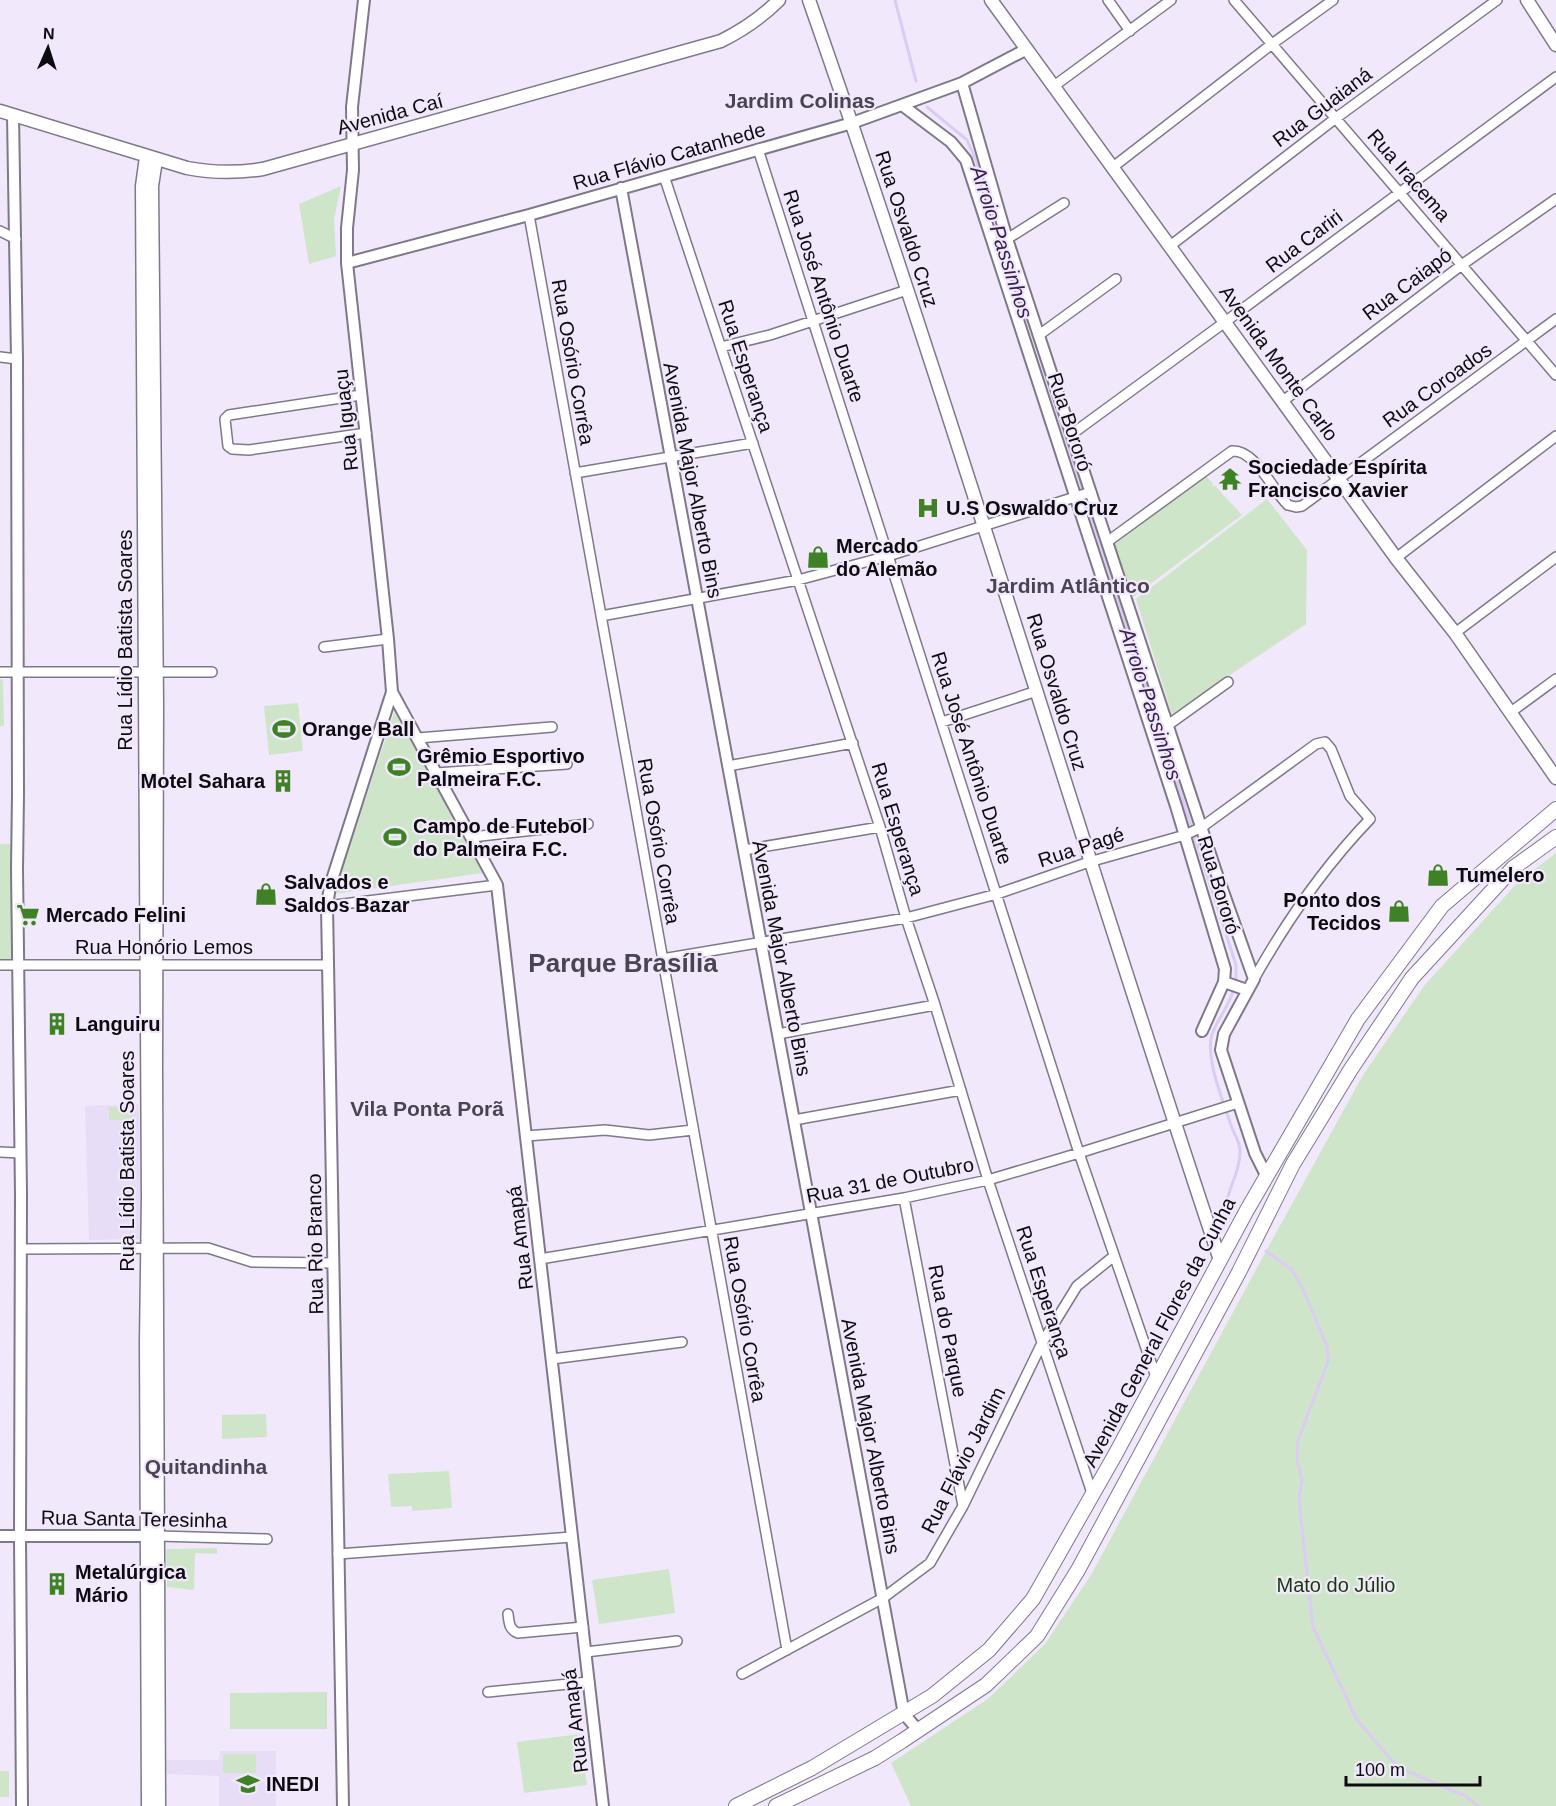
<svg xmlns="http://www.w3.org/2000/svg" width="1556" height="1806" viewBox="0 0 1556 1806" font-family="Helvetica,sans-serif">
	<rect width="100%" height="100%" fill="#f1e9fb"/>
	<path fill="#e7ddf6" d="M139 1104 142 1239 89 1240 85 1106Z
		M220 1751H276V1806H219V1776L167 1774 166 1760H219Z"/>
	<path fill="#cfe5c9" d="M341 186 334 219 336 256 309 264 299 204Z
		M1206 476 1242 515 1133 597 1112 544Z
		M1267 499 1307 550 1306 624 1172 714 1136 599Z
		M0 679 3 680 4 726H0Z
		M298 703 303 751 269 755 264 706Z
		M395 710 483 873 334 894Z
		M0 844H10L17 850 19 965H0Z
		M1556 853V1806H911L891 1763 989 1698 1045 1644 1091 1575 1266 1251 1363 1075 1424 986 1519 881Z
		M109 1107H132V1120H109Z
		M266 1414 267 1437 222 1439V1415Z
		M449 1471 452 1508 412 1511V1506L391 1507 388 1474Z
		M217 1548V1554L195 1553 194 1590 167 1587 166 1549Z
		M669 1569 675 1613 599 1624 592 1580Z
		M327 1692V1729H230V1693Z
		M580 1734 587 1785 524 1793 517 1742Z
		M223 1754H256V1773H223Z
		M0 1771H9V1797H0Z"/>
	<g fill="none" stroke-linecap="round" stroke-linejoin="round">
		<path stroke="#dccbf2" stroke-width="3" d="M895 0 916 81
			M927 107 967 140 977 163 1001 236
			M1013 274 1236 965V982
			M1225 1217C1224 1193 1241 1173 1240 1150 1240 1143 1235 1135 1232 1128 1224 1103 1207 1064 1211 1038 1214 1023 1230 1006 1234 988
			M1266 1251 1291 1269 1301 1285 1327 1346 1328 1362 1298 1440 1297 1460 1302 1480 1299 1500 1313 1627 1357 1720 1398 1767 1465 1796 1478 1806"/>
		<g stroke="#7f7888" stroke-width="12">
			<path id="minor" d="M1108 0 1130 31
				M1234 0 1556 375
				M1054 86 1171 0
				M758 149 1079 1153 1156 1377
				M1113 167 1272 44 1333 0
				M664 176 880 827 906 918 935 1005 988 1180 1092 1493
				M529 215 787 1650
				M0 231 16 239
				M1007 239 1064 203
				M1170 246 1336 118 1497 0
				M1039 335 1116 279
				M721 347 770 335 907 290
				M0 357 17 359
				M361 395 229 415 225 419 228 446 232 449 249 450 366 433
				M1283 401 1463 264 1556 199
				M1072 434 1225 322 1556 77
				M575 473 753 443
				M1107 542 1232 451C1255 449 1272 490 1288 505L1296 507 1302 506 1556 319
				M1396 558 1556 436
				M601 616 798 580 888 556 1091 492
				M1455 633 1556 557
				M324 647 388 639
				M0 672H212
				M1511 712 1556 679
				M942 722 1037 691
				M1168 725 1228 682
				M418 738 552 727
				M728 766 853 743
				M436 773 567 764
				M472 837 588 824
				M744 850 880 827
				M327 906 497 885
				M662 959 906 918 997 894 1089 862 1185 835 1202 827 1316 744 1325 742 1331 749 1350 796 1370 819C1323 868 1287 920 1254 979
				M0 965H328
				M778 1034 935 1005
				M794 1120 961 1090
				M526 1136 605 1130 649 1135 693 1130
				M0 1152 20 1153
				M904 1198 963 1506
				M21 1249 208 1248 252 1262 333 1263
				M540 1259 904 1198 988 1180 1079 1153 1238 1103
				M552 1359 682 1342
				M158 1536 267 1539
				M338 1554 572 1537
				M508 1614C509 1622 509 1630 518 1633L583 1627
				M586 1652 677 1641
				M742 1674 883 1598 930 1563 963 1506 1042 1343 1077 1286 1114 1256
				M488 1692 589 1682"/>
		</g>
		<g stroke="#7f7888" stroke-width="14">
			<path id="tertiary" d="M962 83 1007 239 1215 869 1254 979 1224 1034 1221 1050 1255 1153 1266 1175
				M902 105 951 142 966 160 1176 806 1225 969 1224 982 1202 1031
				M13 115 17 359 18 794 17 869 21 1194 20 1536 22 1806
				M621 188 904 1714 918 1730
				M347 263 529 215 852 123 962 83 1027 49
				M392 692 497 885 603 1806
				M1224 982 1247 990
				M0 1536H153
				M343 1806 327 906 330 886 392 692 388 639 347 263V228L353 170 352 107 364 0"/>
		</g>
		<g stroke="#7f7888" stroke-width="15">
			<path id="secondary" d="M809 0C955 417 1080 841 1220 1260
				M991 0 1396 558 1455 633 1556 778
				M1527 0 1556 45
				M0 111 187 168C213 173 237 173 263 169L721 41C743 30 762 17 779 0
				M146 157 142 186 148 1196 146 1342 148 1806
				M156 160 152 186 157 704 156 1067 159 1806"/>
		</g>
		<g stroke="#7f7888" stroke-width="16">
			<path id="primary" d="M736 1806 812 1768 932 1696 989 1650 1033 1599 1115 1455 1247 1210 1358 1019 1442 906 1556 809
				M776 1806 875 1758 902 1741 986 1685 1037 1636 1078 1570 1239 1272 1293 1164 1351 1069 1412 978 1513 868 1556 837"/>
		</g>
		<use href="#minor" stroke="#fff" stroke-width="9"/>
		<use href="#tertiary" stroke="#fff" stroke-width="10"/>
		<use href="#secondary" stroke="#fff" stroke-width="12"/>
		<use href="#primary" stroke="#fff" stroke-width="14"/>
	</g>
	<defs>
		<g id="temple-bare" transform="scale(1.8)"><path d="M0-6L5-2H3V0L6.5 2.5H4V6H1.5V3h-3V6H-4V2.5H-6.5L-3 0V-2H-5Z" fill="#3e8225" stroke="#f1e9fb" stroke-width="2.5" paint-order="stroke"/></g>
		<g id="hospital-bare" transform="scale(1.8)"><path d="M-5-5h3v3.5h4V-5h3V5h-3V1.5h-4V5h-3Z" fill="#3e8225" stroke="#f1e9fb" stroke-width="2.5" paint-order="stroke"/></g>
		<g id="shop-bare" transform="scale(1.8)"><path d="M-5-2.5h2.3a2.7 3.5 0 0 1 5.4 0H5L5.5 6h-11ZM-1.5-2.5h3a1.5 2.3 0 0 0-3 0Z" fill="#3e8225" stroke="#f1e9fb" stroke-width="2.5" paint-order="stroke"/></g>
		<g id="stadium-bare" transform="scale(1.8)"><path d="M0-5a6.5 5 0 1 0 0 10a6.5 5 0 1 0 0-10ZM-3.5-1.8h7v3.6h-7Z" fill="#3e8225" stroke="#f1e9fb" stroke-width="2.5" paint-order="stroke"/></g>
		<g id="building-bare" transform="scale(1.8)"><path d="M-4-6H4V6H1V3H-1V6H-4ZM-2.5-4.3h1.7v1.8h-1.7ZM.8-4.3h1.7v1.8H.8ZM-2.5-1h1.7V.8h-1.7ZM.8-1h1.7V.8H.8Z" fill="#3e8225" stroke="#f1e9fb" stroke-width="2.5" paint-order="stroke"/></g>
		<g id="supermarket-bare" transform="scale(1.8)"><path d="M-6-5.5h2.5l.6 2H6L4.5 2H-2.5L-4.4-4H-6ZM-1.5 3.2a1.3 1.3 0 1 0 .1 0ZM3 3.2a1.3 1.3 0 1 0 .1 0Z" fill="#3e8225" stroke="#f1e9fb" stroke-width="2.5" paint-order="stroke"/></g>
		<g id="school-bare" transform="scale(1.8)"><path d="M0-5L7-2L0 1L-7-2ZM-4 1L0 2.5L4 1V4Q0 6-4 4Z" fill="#3e8225" stroke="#f1e9fb" stroke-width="2.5" paint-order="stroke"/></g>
	</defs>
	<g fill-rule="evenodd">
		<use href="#temple-bare" x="1230" y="479"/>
		<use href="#hospital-bare" x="928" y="508"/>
		<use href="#shop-bare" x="818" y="557"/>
		<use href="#stadium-bare" x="284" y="729"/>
		<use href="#stadium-bare" x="399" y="767"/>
		<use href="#building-bare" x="283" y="781"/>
		<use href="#stadium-bare" x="395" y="837"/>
		<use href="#shop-bare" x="1438" y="875"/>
		<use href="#shop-bare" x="266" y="894"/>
		<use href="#shop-bare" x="1399" y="911"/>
		<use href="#supermarket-bare" x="28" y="915"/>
		<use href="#building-bare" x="57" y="1024"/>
		<use href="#building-bare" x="57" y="1584"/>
		<use href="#school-bare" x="248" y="1784"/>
	</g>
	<g text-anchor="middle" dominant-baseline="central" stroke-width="4.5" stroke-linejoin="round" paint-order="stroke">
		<g font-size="20" fill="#0d0a10" stroke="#f1e9fb">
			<text transform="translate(1322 107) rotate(-37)">Rua Guaianá</text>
			<text transform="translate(390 114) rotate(-15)">Avenida Caí</text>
			<text transform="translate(669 156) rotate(-16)">Rua Flávio Catanhede</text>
			<text transform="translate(1409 175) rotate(49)">Rua Iracema</text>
			<text transform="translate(907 229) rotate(72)">Rua Osvaldo Cruz</text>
			<text transform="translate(1304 241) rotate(-37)">Rua Cariri</text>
			<text transform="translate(1407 284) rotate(-37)">Rua Caiapó</text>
			<text transform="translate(824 296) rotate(72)">Rua José Antônio Duarte</text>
			<text transform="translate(573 362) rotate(80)">Rua Osório Corrêa</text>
			<text transform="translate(1279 363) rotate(54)">Avenida Monte Carlo</text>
			<text transform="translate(746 366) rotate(72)">Rua Esperança</text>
			<text transform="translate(1437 385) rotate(-36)">Rua Coroados</text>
			<text transform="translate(346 420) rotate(-96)">Rua Iguaçu</text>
			<text transform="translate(1070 422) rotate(72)">Rua Bororó</text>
			<text transform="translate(693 480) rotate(79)">Avenida Major Alberto Bins</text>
			<text transform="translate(125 640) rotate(-90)">Rua Lídio Batista Soares</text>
			<text transform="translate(1057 692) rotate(73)">Rua Osvaldo Cruz</text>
			<text transform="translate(972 758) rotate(72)">Rua José Antônio Duarte</text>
			<text transform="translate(898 829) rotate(73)">Rua Esperança</text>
			<text transform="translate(659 841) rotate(80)">Rua Osório Corrêa</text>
			<text transform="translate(1081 847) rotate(-18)">Rua Pagé</text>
			<text transform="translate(1219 885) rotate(73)">Rua Bororó</text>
			<text x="164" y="947">Rua Honório Lemos</text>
			<text transform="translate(782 958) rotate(79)">Avenida Major Alberto Bins</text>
			<text transform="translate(127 1161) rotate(-90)">Rua Lídio Batista Soares</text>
			<text transform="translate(890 1180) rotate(-11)">Rua 31 de Outubro</text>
			<text transform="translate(520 1238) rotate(-97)">Rua Amapá</text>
			<text transform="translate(315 1244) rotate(-91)">Rua Rio Branco</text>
			<text transform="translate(1044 1292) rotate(72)">Rua Esperança</text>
			<text transform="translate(745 1319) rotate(80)">Rua Osório Corrêa</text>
			<text transform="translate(948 1331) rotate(79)">Rua do Parque</text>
			<text transform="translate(1159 1332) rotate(-62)">Avenida General Flores da Cunha</text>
			<text transform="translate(871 1436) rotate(79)">Avenida Major Alberto Bins</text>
			<text transform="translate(963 1460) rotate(-63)">Rua Flávio Jardim</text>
			<text transform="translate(134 1519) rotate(1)">Rua Santa Teresinha</text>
			<text transform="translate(575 1721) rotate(-97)">Rua Amapá</text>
		</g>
		<g font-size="20" font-weight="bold" fill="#0d0a10" stroke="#f1e9fb" text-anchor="start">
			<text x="1248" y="467">Sociedade Espírita<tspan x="1248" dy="23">Francisco Xavier</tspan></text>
			<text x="946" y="508">U.S Oswaldo Cruz</text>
			<text x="836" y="546">Mercado<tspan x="836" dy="23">do Alemão</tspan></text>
			<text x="302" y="729">Orange Ball</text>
			<text x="417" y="756">Grêmio Esportivo<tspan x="417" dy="23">Palmeira F.C.</tspan></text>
			<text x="265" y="781" text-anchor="end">Motel Sahara</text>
			<text x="413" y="826">Campo de Futebol<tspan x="413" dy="23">do Palmeira F.C.</tspan></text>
			<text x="1456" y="875">Tumelero</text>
			<text x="284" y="882">Salvados e<tspan x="284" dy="23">Saldos Bazar</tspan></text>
			<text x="1381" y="900" text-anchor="end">Ponto dos<tspan x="1381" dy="23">Tecidos</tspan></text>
			<text x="46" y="915">Mercado Felini</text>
			<text x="75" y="1024">Languiru</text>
			<text x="75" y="1572">Metalúrgica<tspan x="75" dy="23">Mário</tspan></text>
			<text x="266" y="1784">INEDI</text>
		</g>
		<g font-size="20" fill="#163a08" stroke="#f1e9fb">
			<text x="1336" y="1585">Mato do Júlio</text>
		</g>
		<g font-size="21" font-weight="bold" fill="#4a4452" stroke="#f1e9fb">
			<text x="800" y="100">Jardim Colinas</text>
			<text x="1068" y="585">Jardim Atlântico</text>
			<text x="427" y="1108">Vila Ponta Porã</text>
			<text x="206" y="1466">Quitandinha</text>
		</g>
		<g font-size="21" font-style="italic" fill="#371f4f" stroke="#f1e9fb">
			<text transform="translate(1002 242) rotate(72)">Arroio Passinhos</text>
			<text transform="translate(1151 704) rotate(72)">Arroio Passinhos</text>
		</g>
		<g font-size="26" font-weight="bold" fill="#4a4452" stroke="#f1e9fb">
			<text x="623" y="963">Parque Brasília</text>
		</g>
	</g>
	<g transform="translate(48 48) rotate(3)" stroke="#f1e9fb" stroke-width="4.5" paint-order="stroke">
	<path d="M0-4.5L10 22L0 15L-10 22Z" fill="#0d0a10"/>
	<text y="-9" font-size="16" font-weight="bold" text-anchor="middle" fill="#0d0a10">N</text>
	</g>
	<path d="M1346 1776v9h134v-9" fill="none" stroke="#0d0a10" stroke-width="3"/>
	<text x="1355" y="1776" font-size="18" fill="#0d0a10" stroke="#f1e9fb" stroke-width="4.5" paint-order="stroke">100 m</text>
</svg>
